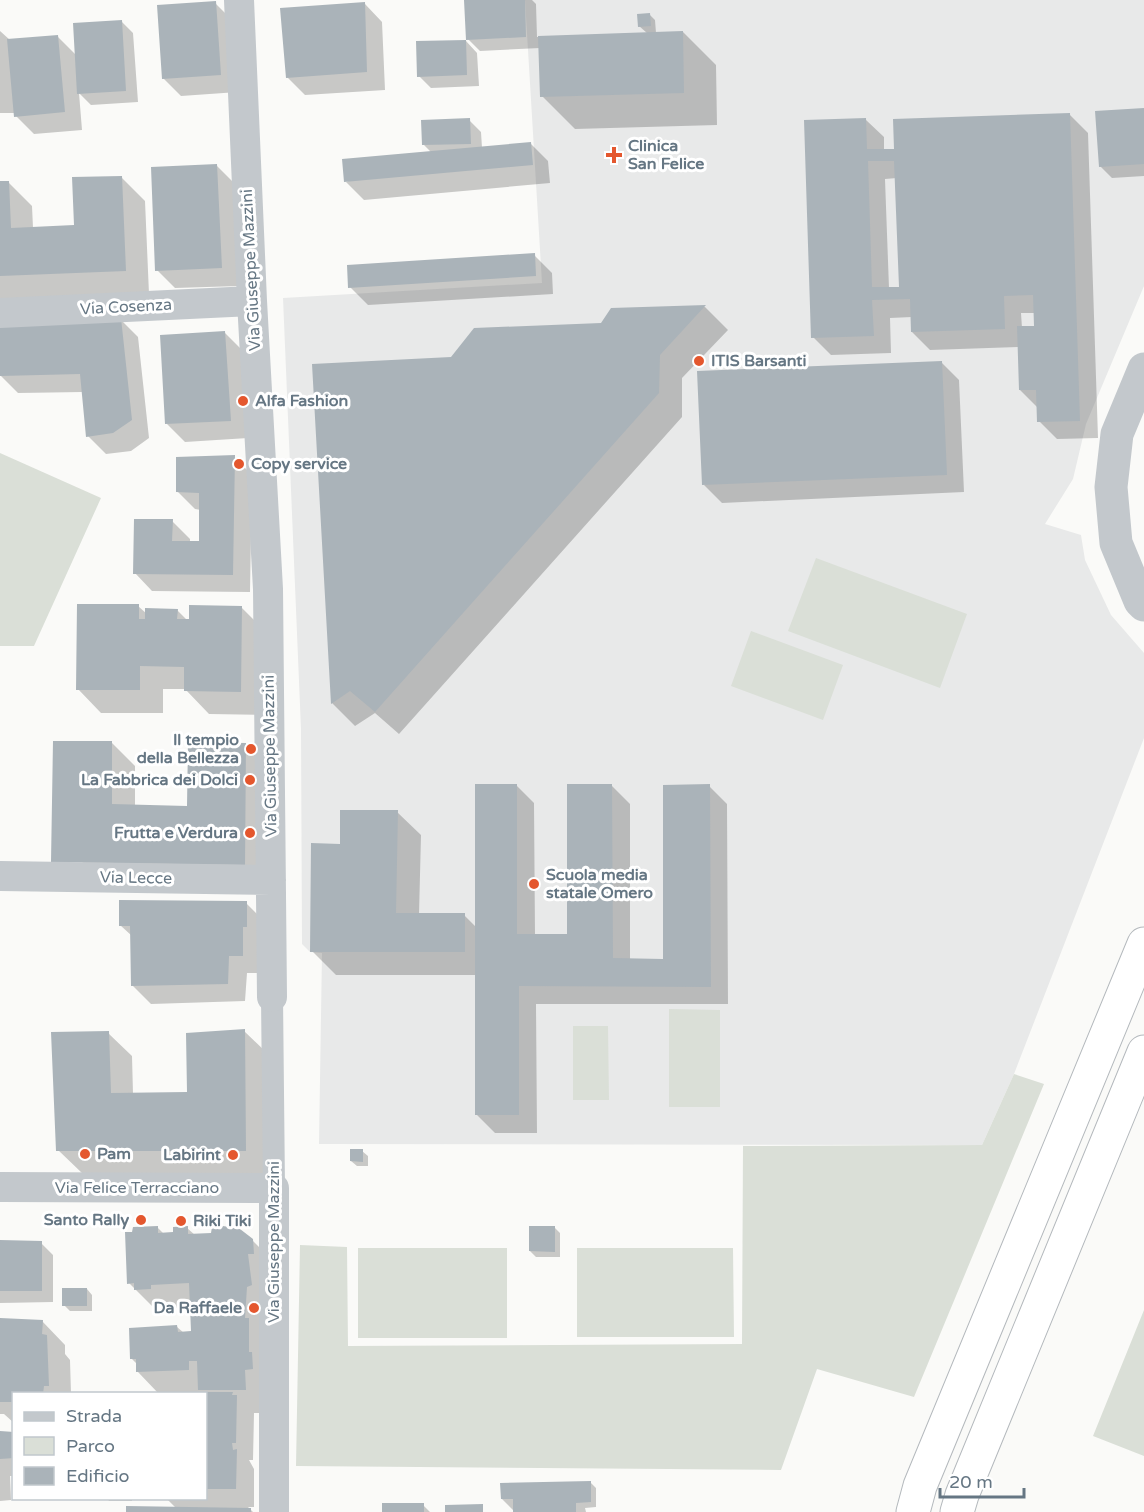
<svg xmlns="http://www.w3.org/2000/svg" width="1144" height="1512" viewBox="0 0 1144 1512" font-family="'Varela Round',sans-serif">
	<rect width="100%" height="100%" fill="#fafaf8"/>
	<path fill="#e8e9e9" d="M525 0H1144V286L1086 424 1073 479 1045 524 1081 535 1085 560 1111 615 1144 653V738L1014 1074 982 1145 319 1144 322 953 310 952 302 944 301 729 283 298 542 283Z"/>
	<path fill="#dadfd7" d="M0 453 101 498 34 646H0Z
		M816 558 967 614 940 688 788 631Z
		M751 631 843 665 823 720 731 686Z
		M669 1009 720 1010V1107H669Z
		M573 1026H608L609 1100H573Z
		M1014 1074 1044 1084 914 1397 817 1369 781 1470 296 1466 300 1245 347 1247 348 1346 742 1344 743 1146 982 1145Z
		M358 1248H507V1338H358Z
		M577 1248H733L734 1337H577Z
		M1144 1310V1456L1093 1436Z"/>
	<path fill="#0003" fill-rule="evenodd" d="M466 0H532L536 4 537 37 647 33 639 26 649 14 655 20 656 33 683 32 716 65 717 125 575 129 542 96 540 48 480 51 468 39Z
		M215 3 233 21 238 92 181 96 163 78Z
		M365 4 382 22 385 90 305 95 287 77Z
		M121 21 133 33 138 102 91 105 79 93 82 130 34 134 16 116V113H0V31L10 40 57 36 76 55Z
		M466 41 477 53 479 86 431 88 419 76Z
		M1144 109V176L1112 178 1100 166Z
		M1070 115 1088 133 1098 438 1057 439 1039 421 1038 408 1020 390 1019 347 930 350 912 332V317L890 318 891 353 831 355 813 337 866 120 884 137V150H895ZM897 178 900 288H889L885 179ZM1021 313H1035L1036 327 1022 328Z
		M469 120 481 132 482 148 530 143 548 161 550 183 364 200 346 182 431 152 424 145Z
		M217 166 235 184 239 286 175 288 157 270Z
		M121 177 145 201 149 294 0 300V183H9L32 206 33 228 76 226Z
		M534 255 552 273 553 294 368 305 350 287Z
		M705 307 728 330 682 378V417L399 734 375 713 355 726 332 703 313 365 452 359 602 324 612 309Z
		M120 319 138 337 149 438 131 451 106 454 88 436 83 392 18 393 0 375Z
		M225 333 243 351 248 438 185 442 167 424Z
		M941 362 959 380 964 492 722 503 704 485Z
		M234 457 252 475 250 592 152 591 135 573 172 521 190 539V542H201V510L195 509 177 491Z
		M138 606 147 614 177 610 187 620 241 607 265 631 264 715 209 714 185 689H163V713H101L78 689Z
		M112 743 135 766V806L188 807 246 744 269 768 268 888 77 885Z
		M516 785 534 803 535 935H569L612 786 630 804V960H664L709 786 727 804 728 1004H536L537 1133H495L477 1115V975H336L312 951 341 845 397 812 421 835 419 915H464L476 927Z
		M246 903 264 921 260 973H247L245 1001 151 1004 133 986 132 936 120 925Z
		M244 1031 268 1054 269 1173H82L58 1150 108 1033 132 1056 133 1094 189 1093Z
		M362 1151 368 1156V1166H357L351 1161Z
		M157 1227 164 1234H174L187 1228 195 1235 252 1240 276 1264 269 1413H254L253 1460H249L254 1469V1507H248L253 1512H128L176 1508 166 1498H206V1394H159L138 1372 137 1364 132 1359 177 1327 184 1333H193L191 1307 173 1308 174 1312 159 1313 129 1283Z
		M555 1228 560 1233V1257H536L530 1251Z
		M0 1242 41 1243 53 1255V1302L0 1303Z
		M87 1289 92 1295V1311H70L64 1305Z
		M0 1320 42 1321 65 1345V1354L70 1360 71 1394H14V1423L4 1414H0Z
		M0 1433 14 1434V1476H10L11 1500 0 1501Z
		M590 1482 596 1488V1507L585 1508 586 1512H515L502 1499Z
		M107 1498H132V1501H109Z
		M423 1505 430 1512H384Z"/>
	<path fill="#aab3b9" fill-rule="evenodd" d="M464 0H525L526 37 466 40 467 75 417 77 416 41 466 40Z
		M216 1 221 75 162 79 157 5Z
		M365 2 367 72 286 78 280 8Z
		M650 13 651 26 638 27 637 14Z
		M122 20 126 91 77 94 73 23Z
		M683 31 684 93 540 97 538 36Z
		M58 35 65 112 14 117 7 39Z
		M1144 108V164L1099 167 1095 111Z
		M1070 113 1080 421 1037 422 1036 390H1019L1017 326H1034L1033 295 1004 296 1005 329 911 332 910 299 872 300 874 336 811 338 804 120 866 118 867 149H894L893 119ZM868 161H894L899 287H872Z
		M470 118 471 144 422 145 421 120Z
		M531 142 533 165 344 182 342 159Z
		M217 164 222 268 155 271 151 167Z
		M122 176 126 271 0 276V181H9L11 228 74 225 72 177Z
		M535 253 536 276 348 288 347 265Z
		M706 305 660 355 659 393 375 712 350 691 331 704 312 364 451 357 474 328 601 323 611 308Z
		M121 318 132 420 113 433 86 437 80 374 0 376V323Z
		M225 331 231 421 165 424 160 335Z
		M942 361 947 475 702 485 697 371Z
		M235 455 233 575 133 574 134 519H173L172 541H199V493L176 492V457Z
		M77 604H139V619H145V608L178 609 177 619H189V605L242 606 241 692 184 691V667L140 666V690H76Z
		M53 741H112V804L187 806 188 742 246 743 245 865 51 862Z
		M475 784H517V934H567V784H612L613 958 663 959V785L710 784 711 987 519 986V1115H475Z
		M340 810H398L396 913H465V952H310L311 843 340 844Z
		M119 900 247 901V927H243V956H229L228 984 131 986 130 926H119Z
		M245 1029 246 1151H56L51 1032 109 1031 111 1093 187 1092 186 1033Z
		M350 1149H363V1162L350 1161Z
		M158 1226V1233L173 1232V1227L188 1226V1234L211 1233 212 1227 223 1226 240 1229 253 1239 254 1254H248L252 1285 247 1287 245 1318H249V1352H252L253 1369 245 1370 246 1390H198L197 1361H189V1370L136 1372V1359H130L129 1328 177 1325 178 1332 191 1331 189 1283 151 1285V1289L134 1290V1283L127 1284 125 1232H132L133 1227Z
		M529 1226H555V1252L529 1251Z
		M0 1240 42 1241V1291H0Z
		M62 1288H87V1306H62Z
		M0 1318 43 1320 42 1334 47 1335 49 1386H44L43 1394H14V1402H0Z
		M206 1392H233L232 1395H237L236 1443H232L233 1450 237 1449 236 1489H206Z
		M0 1431 14 1432V1458L0 1459Z
		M591 1481V1502L576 1503V1512H513V1499H501L500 1483Z
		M382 1503H424V1512H382Z
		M483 1504V1512H445V1505Z
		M126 1506 251 1508V1512H126Z"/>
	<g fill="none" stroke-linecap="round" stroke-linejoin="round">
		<g stroke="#b4b9bd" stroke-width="35">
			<path id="trunk" d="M913 1512 920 1486 1144 944
				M957 1512 962 1495 1144 1052"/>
		</g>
		<path stroke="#c3c8cc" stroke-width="22" d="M272 997 274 1188"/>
		<path stroke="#c3c8cc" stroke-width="30" d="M239 0 252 301 268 589 272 997
			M0 313 252 301
			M0 876 271 880
			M0 1187 274 1188V1512"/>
		<path stroke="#c3c8cc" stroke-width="33" d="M1144 369 1117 434 1111 487 1116 543 1140 601 1144 605"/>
		<use href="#trunk" stroke="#fff" stroke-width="33"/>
	</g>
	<g fill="#e4572e" stroke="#fff" stroke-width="2">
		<path d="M611 146h6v6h6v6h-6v6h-6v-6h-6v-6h6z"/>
		<circle cx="699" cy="361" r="6"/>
		<circle cx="243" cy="401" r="6"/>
		<circle cx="239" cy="464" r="6"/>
		<circle cx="251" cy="749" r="6"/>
		<circle cx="250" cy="780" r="6"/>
		<circle cx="250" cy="833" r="6"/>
		<circle cx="534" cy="884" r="6"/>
		<circle cx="85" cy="1154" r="6"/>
		<circle cx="233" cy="1155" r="6"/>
		<circle cx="141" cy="1220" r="6"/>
		<circle cx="181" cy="1221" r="6"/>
		<circle cx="254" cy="1308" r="6"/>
	</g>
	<g text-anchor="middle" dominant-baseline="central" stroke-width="6" stroke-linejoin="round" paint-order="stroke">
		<g font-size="16" font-weight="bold" fill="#657683" stroke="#fff" text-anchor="start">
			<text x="628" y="146">Clinica<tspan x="628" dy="18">San Felice</tspan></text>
			<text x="711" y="361">ITIS Barsanti</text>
			<text x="255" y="401">Alfa Fashion</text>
			<text x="251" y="464">Copy service</text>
			<text x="239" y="740" text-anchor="end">Il tempio<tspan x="239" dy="18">della Bellezza</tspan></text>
			<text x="238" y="780" text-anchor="end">La Fabbrica dei Dolci</text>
			<text x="238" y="833" text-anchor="end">Frutta e Verdura</text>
			<text x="546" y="875">Scuola media<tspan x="546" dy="18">statale Omero</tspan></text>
			<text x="97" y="1154">Pam</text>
			<text x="221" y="1155" text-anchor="end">Labirint</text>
			<text x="129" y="1220" text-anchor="end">Santo Rally</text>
			<text x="193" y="1221">Riki Tiki</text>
			<text x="242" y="1308" text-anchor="end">Da Raffaele</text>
		</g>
		<g font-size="16" fill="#657683" stroke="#fff">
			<text transform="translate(251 270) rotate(-93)">Via Giuseppe Mazzini</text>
			<text transform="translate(126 307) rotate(-3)">Via Cosenza</text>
			<text transform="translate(270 756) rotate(-91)">Via Giuseppe Mazzini</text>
			<text transform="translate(136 878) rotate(1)">Via Lecce</text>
			<text x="137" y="1188">Via Felice Terracciano</text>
			<text transform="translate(274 1242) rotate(-90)">Via Giuseppe Mazzini</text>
		</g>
	</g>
	<rect x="12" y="1392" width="195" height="108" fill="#ffffff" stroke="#c1c8cd" stroke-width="1.5"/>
	<rect x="24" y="1412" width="30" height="9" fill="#c3c8cc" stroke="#c1c8cd" stroke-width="1.5"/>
	<text x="66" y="1422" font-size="18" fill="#657683">Strada</text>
	<rect x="24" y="1437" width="30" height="18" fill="#dadfd7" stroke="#c1c8cd" stroke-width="1.5"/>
	<text x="66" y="1452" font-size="18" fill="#657683">Parco</text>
	<rect x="24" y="1467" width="30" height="18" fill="#aab3b9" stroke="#c1c8cd" stroke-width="1.5"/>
	<text x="66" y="1482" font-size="18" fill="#657683">Edificio</text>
	<path d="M940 1488v9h84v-9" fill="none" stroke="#657683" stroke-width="3"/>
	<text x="949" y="1488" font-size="18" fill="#657683" stroke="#ffffff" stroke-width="4.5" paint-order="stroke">20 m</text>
</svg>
